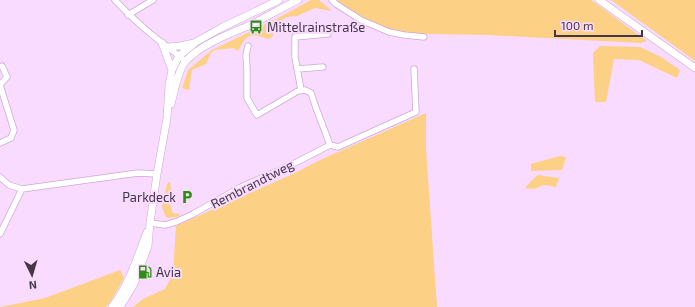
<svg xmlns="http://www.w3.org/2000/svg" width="695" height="307" viewBox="0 0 695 307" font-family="'Exo 2',sans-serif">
	<rect width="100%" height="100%" fill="#f8dbfe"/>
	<path fill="#fcd085" d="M311 0H319L332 11 315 8 297 16 287 17 272 26 273 36 269 39C250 34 248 32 238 51L233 48 215 50 211 53 206 64 192 70 189 90 182 88 188 70 212 50 280 17Z
		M336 0H591L647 41 641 43 488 35 431 34 399 32 383 27 367 20Z
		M611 0H695V61L618 5Z
		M600 46 640 47 661 57 680 70 677 78 639 60 614 59 606 102H595L593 53Z
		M426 113V149L437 307H133L143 299 165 289 173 273 176 226 295 173 320 160Z
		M560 156 566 157 562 170 531 171V164Z
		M538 175 559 178 556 187 544 185 534 189 525 188 532 180Z
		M170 181 172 199 170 205 173 213 180 214 179 216 176 217 167 218 164 213 162 206 167 184Z
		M120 270 124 278 111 301 106 307H0L45 298Z"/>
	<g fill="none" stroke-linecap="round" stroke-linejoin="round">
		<g stroke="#cda9d4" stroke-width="7">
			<path id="minor" d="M115 0C129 15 144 29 161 42 169 49 178 54 185 61
				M332 0 336 4 361 20 389 32 404 35 424 37
				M128 15 153 0
				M297 69 323 67
				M301 90 295 57V37L328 34
				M0 143 11 138 14 130 0 85 7 77 2 66
				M330 145 338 147 416 112 414 69
				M0 177 9 185 22 189
				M150 223 165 225 176 222 193 214 241 187 291 165 330 145 315 105 311 93 305 90 298 91 257 115 247 98V68L246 55 248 46
				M0 234 22 189 138 173 157 174"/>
		</g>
		<g stroke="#cda9d4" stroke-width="8">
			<path id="tertiary" d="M599 0 695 68
				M162 43 172 70
				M168 47 180 46 194 43
				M171 104C174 93 178 69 186 61 200 45 229 34 248 26 265 18 281 8 298 0
				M112 307C129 285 137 258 147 232
				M120 307 134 284 148 246 150 223 157 174 167 118 169 85 172 70 179 56 196 42 221 28 279 0"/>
		</g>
		<use href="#minor" stroke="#fff" stroke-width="5.5"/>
		<use href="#tertiary" stroke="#fff" stroke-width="7"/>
	</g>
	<defs>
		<g id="bus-bare" transform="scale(1.08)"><path d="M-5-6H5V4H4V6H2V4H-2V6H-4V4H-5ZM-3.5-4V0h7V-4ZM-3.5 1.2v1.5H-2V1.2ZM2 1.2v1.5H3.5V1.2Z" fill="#2b900e" stroke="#f8dbfe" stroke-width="2.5" paint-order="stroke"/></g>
		<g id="parking-bare" transform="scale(1.08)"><path d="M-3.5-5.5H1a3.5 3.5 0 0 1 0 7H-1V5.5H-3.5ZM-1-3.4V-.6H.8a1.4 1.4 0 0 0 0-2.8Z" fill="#2b900e" stroke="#f8dbfe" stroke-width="2.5" paint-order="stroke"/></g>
		<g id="fuel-bare" transform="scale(1.08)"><path d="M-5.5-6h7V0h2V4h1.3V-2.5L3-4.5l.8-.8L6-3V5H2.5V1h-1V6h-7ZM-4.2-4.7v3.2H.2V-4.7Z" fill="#2b900e" stroke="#f8dbfe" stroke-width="2.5" paint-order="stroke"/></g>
	</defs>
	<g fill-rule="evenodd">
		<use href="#bus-bare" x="256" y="27"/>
		<use href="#parking-bare" x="187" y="197"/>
		<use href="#fuel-bare" x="145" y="272"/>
	</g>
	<g text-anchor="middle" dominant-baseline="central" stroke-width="4" stroke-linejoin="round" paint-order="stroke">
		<g font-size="13" fill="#443647" stroke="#f8dbfe" text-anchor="start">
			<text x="267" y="27">Mittelrainstraße</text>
			<text x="176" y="197" text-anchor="end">Parkdeck</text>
			<text x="156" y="272">Avia</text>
		</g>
		<g font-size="13" fill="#443647" stroke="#f8dbfe">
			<text transform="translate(252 184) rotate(-27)">Rembrandtweg</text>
		</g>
	</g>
	<g transform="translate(32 275) rotate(175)" stroke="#f8dbfe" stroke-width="3" paint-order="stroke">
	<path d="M0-3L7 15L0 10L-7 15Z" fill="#443647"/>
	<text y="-6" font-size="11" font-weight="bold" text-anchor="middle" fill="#443647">N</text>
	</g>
	<path d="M555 30v6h87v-6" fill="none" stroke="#443647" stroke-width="2"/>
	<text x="561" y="30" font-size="12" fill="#443647" stroke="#f8dbfe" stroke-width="3" paint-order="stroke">100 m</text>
</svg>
